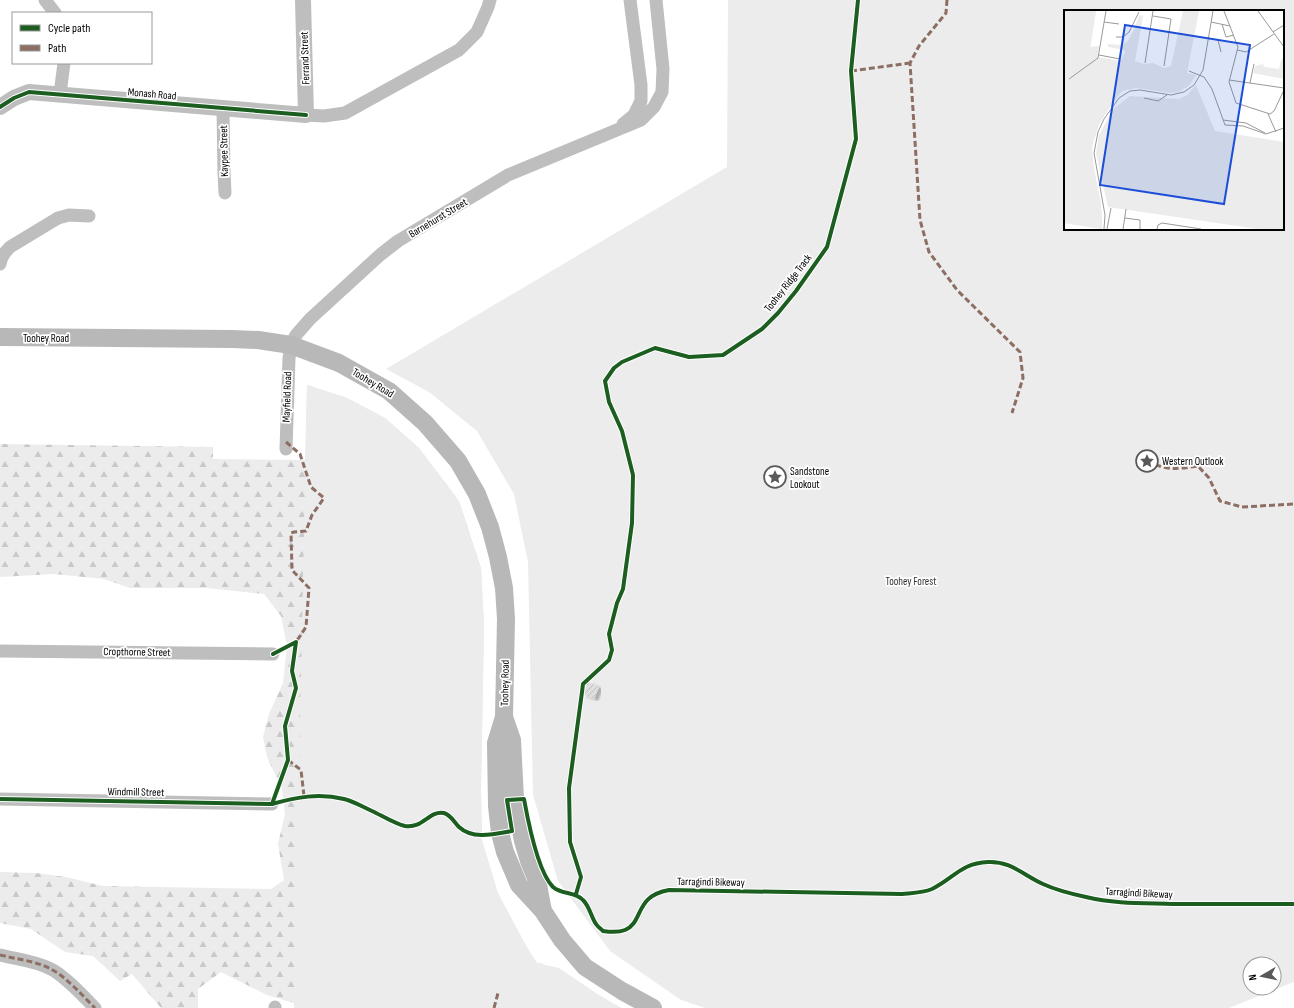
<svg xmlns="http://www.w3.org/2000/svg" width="1294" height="1008" viewBox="0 0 1294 1008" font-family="'Sofia Sans Condensed',sans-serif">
	<defs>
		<pattern id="forest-firs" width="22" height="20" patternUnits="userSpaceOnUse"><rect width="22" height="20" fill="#ececec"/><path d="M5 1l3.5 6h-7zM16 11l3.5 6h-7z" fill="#c9c9c9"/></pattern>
		<pattern id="building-hatch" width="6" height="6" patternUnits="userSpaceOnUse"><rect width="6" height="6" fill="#dfdfdf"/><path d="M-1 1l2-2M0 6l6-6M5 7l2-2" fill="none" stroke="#bebebe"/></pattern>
		<filter id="shadow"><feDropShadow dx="4" dy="2" stdDeviation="1" flood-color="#0004"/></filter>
	</defs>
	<rect width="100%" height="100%" fill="#fff"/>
	<path fill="url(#forest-firs)" d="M307 385 347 398 385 418 419 448 459 501 481 568 484 624 481 791 482 840 458 841 537 963H541L621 1008H294V1003L267 995 221 972 198 989V1008H161L132 974 120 981 93 956 65 952 31 929 0 923V872L36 873 66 877 103 886 271 889 284 880 278 844 285 814 282 789 267 757 263 737 269 714 283 683 287 646 281 616 264 594 207 588H130L104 579 54 574 0 577V444L213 447V459L305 460Z"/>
	<path fill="#ececec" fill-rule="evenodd" d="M728 0H1294V982L1229 1008H705L681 1000 610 951 558 881 533 795 528 562 514 494 477 431 429 392 386 369 727 167ZM1065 11H1283V229H1065ZM1250 964H1274V988H1250Z
		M307 385 347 398 385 418 419 448 459 501 481 568 484 624 481 791 482 840 498 893 529 951 537 963 559 968 596 993 621 1008H294Z"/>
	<path fill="url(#building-hatch)" filter="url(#shadow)" d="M588 682 599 687 594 699 583 695Z"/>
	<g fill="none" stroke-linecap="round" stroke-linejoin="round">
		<path stroke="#bebebe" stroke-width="13" d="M45 0 55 13
			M60 94 64 63
			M223 109 224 172 225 193
			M306 115 324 116 345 113 459 50 477 32 488 7 490 0
			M623 124 634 115 641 101V85L630 0
			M0 264C1 257 5 252 10 247L58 218 69 215 89 216
			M286 449 289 358 291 345 296 335 310 319 380 255 398 241 508 175 641 120 654 107 662 92 663 69 656 0
			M0 651 273 654
			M0 799 272 804
			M0 955C16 959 36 961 51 969 66 977 82 995 95 1008
			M275 1008V1007"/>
		<path stroke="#bebebe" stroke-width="16" d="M0 107 14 98 29 92 306 115 303 0"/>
		<path stroke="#b8b8b8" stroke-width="18" d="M0 337 232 339 258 340 291 345 339 363 389 391 425 423 458 461 477 494 490 527 498 557 504 588 506 619 504 717 496 743 497 806 500 833 505 852 519 885 543 911 562 940 585 967 622 991 653 1008
			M504 717 512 740 515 799 523 841 529 861 537 880 543 911"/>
		<path stroke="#8d6e63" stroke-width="3" stroke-dasharray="6 3" stroke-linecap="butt" d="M947 0 946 13 919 46 910 63 920 220 929 252 957 290 1020 352 1023 378 1012 413
			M851 71 910 63
			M286 442 300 454 311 487 324 498 312 515 306 531 294 532 291 533 292 570 309 588 306 627 296 642
			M1147 461C1168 471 1176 469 1198 466L1209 478 1220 501 1242 507 1294 504
			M288 760 301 770 304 796
			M0 955C16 959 36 961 51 969 66 977 82 995 95 1008
			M494 1008 498 993"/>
		<g stroke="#fff" stroke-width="6">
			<path id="cycleway" d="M0 107 14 98 29 92 306 115
				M0 799 272 804C297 797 319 793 344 799 353 801 363 807 372 811 381 815 395 824 405 826 423 829 429 810 444 813 451 815 454 822 459 827 473 840 495 834 512 831L507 800 524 799C528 821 538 872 553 887 562 895 575 891 583 900 590 907 591 917 596 924 598 927 601 929 603 931 610 932 618 933 625 930 644 922 634 896 669 890L902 894C912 893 923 893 932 889 953 879 961 863 988 862 1011 861 1023 875 1043 884 1056 890 1072 894 1086 897 1115 904 1144 903 1173 904 1213 904 1254 904 1294 904
				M272 804 288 760 285 726 296 688 292 671 296 642 273 654
				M576 894 581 877 570 842 569 788 582 692 583 684 609 660 612 650 609 634 617 603 623 589 632 523 633 475 622 431 609 402 605 381 614 368 622 362 655 348 689 357 723 355 762 329 778 313 796 291 827 247 856 139 851 71 858 0"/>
		</g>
		<use href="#cycleway" stroke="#1b5e20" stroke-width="4"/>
	</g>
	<defs>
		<g id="sight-ring" transform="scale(1.15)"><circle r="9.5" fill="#fff" stroke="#595959" stroke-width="1.5"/><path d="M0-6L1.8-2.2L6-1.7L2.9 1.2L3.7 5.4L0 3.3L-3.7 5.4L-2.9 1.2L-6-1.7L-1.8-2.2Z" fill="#595959"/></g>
	</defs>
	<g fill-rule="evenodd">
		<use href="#sight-ring" x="1147" y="461"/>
		<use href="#sight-ring" x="775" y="477"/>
	</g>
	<g text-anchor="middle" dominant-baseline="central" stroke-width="3.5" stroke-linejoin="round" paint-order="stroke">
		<g font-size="11" fill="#000" stroke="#fff">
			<text transform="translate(305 58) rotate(-92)">Ferrand Street</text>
			<text transform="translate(152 94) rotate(5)">Monash Road</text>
			<text transform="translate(224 151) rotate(-91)">Kaypee Street</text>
			<text transform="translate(438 218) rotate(-31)">Barnehurst Street</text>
			<text transform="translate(788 283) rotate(-52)">Toohey Ridge Track</text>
			<text x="46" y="338">Toohey Road</text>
			<text transform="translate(373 383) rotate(31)">Toohey Road</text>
			<text transform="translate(287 397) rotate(-88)">Mayfield Road</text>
			<text transform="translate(137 652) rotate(1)">Cropthorne Street</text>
			<text transform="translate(505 683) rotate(-89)">Toohey Road</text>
			<text transform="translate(136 792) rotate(1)">Windmill Street</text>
			<text transform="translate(711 882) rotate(1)">Tarragindi Bikeway</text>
			<text transform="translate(1139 893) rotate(3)">Tarragindi Bikeway</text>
		</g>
		<g font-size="11" fill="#000" stroke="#fff" text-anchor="start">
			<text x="1162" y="461">Western Outlook</text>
			<text x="790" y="471">Sandstone<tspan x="790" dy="13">Lookout</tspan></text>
		</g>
		<g font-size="11" fill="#333" stroke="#fff">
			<text x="911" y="581">Toohey Forest</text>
		</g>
	</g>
	<g transform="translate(1064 10)">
		<rect width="220" height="220" fill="#fff"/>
		<path d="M0 1H32L26 37 35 36 33 47 56 51 61 43 60 40 44 37V34L57 35 63 32 70 20 75 5 79 6 71 51 80 54 89 53 100 58 107 56 119 1H135L123 63 132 65 126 74 122 78 73 75 56 82 35 114 28 136V146L38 206V219L0 213ZM220 47V69L189 63 191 56 199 54 200 57 215 59 217 50Z" fill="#ececec"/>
		<path d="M0 1H32L25 46 132 65 126 74 115 82 106 83 72 78 58 81 44 99 35 114 28 136 30 160 37 193 38 219 0 213ZM132 75 151 121 220 132V219H194L44 197 32 143 35 125 49 99 66 86 115 89 123 85Z" fill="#ececec"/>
		<path fill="none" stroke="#999" stroke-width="1" d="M160 1 174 37 165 72 172 93 206 104 210 101 220 80M194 1 220 37M89 6 107 9 100 56M40 12 55 14M147 12 166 16M158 14 162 27 170 25M209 22 220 15M52 27H59L65 22 75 2M144 28 154 30 157 42M173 40 182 42 210 24M35 45 56 49M81 53 89 1M125 61 140 67 148 79 161 115 179 116 202 124 220 118M5 69 34 48 42 1M165 70 220 78M186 73 190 54M80 88 94 91 103 85M204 104 212 122M159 110 182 113 201 123M61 208 76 210V219M40 219 41 205 30 143 34 122 40 109 55 88 66 81 76 80 107 85 120 82 130 75 139 60 149 1M43 219 47 198M59 219 62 199M93 219 94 215 98 213 137 219"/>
		<path fill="#1d4ed8" fill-opacity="0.15" stroke="#1d4ed8" stroke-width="2" d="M61 15 186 35 160 194 36 175Z"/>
		<rect width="220" height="220" fill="none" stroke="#000" stroke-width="2"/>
	</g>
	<rect x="12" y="12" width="140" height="52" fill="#ffffff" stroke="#999999"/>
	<rect x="20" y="25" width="20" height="6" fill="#1b5e20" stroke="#999999"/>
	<text x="48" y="32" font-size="12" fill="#000000">Cycle path</text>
	<rect x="20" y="45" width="20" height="6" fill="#8d6e63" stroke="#999999"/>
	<text x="48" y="52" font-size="12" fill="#000000">Path</text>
	<g transform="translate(1262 976) rotate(261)"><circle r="19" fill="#ffffff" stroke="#999999"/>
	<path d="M0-3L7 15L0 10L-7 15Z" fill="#595959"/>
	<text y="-6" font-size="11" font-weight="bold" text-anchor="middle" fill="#000000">N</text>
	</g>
</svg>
